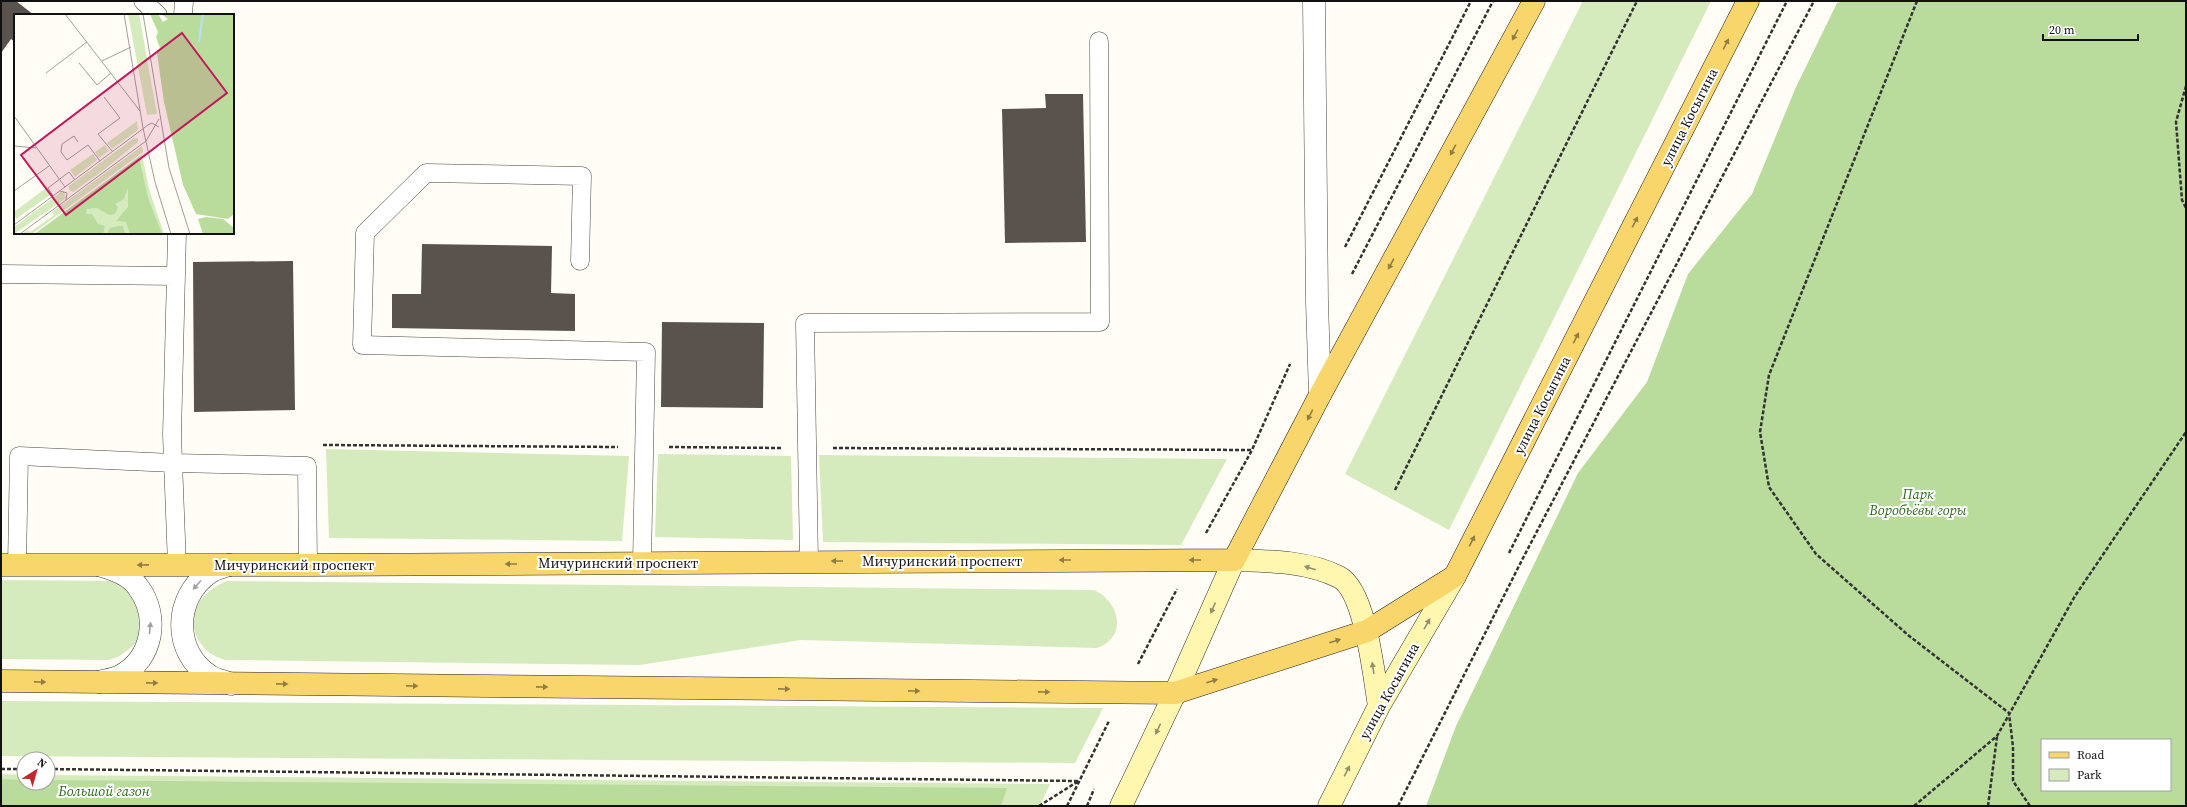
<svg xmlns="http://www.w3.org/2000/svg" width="2187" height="807" viewBox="0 0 2187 807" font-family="'Source Serif 4',serif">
	<rect width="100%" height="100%" fill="#fffdf5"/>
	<path fill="#d5ebbd" d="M1583 1H1711L1449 530 1345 474Z
		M326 449 629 456 622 541 329 538Z
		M658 454 791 456 793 540 655 537Z
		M819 455 1227 459 1181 545 823 542Z
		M1 580 110 581C129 587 132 598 142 614L138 640 133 646 118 657 109 660 1 659Z
		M227 581 1094 590C1120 602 1128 637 1097 648L801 640 640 665 226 660C214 657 205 651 199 641 183 614 202 591 227 581Z
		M1 701 1103 708 1075 763 1 756Z
		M1 774 24 775V783H48V775L1050 784 1040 806H1Z"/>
	<path fill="#b9dc9c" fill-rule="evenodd" d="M1843 1H2186V806H1426L1456 726 1578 473 1647 382 1688 274 1752 194 1796 87 1837 3ZM2042 740H2170V790H2042Z
		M1 779 24 780V783H48V780L1007 788 1001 806H1Z"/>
	<path fill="#5a524d" d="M1 1H16L34 15H15V42L11 39 1 53Z
		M1045 94H1083L1086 242 1005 243 1002 109 1046 108Z
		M422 244 552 246 551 293 575 294V331L392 328V294H421Z
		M293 261 295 410 194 412 193 262Z
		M662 322 764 323 763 408 661 407Z"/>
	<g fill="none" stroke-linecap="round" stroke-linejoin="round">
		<g stroke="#444" stroke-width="19">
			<path id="service" d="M143 1 158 15
				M183 15 184 1
				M580 261 582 176 426 173 365 233 362 345 646 352 642 563
				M1 274 176 276
				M809 561 805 323 1100 322 1099 41
				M17 565 19 456 173 463 307 466 308 565
				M177 565 172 435 177 233"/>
		</g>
		<g stroke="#444" stroke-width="23">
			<path id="minor" d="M1314 1 1317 302 1320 395
				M229 565C223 567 214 569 209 573 173 598 173 653 210 676 216 680 224 681 231 684
				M99 682C106 680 114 679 120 676 153 659 160 616 138 587 130 575 115 570 102 566"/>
		</g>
		<g stroke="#333" stroke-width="23">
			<path id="secondary" d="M1121 806 1175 693 1234 560C1270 561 1307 561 1339 577 1366 591 1374 678 1379 706
				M1329 806 1379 706 1455 576"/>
		</g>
		<g stroke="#222" stroke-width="23">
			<path id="primary" d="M1 565H308L1234 560 1320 395 1534 1
				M1 681 1175 693 1367 631 1455 576 1748 1"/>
		</g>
		<path stroke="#333" stroke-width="2.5" stroke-dasharray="4 2" stroke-linecap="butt" d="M1917 1 1769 375 1760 432 1769 487 1816 554 1908 635 2009 713 2013 747V781L2030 806
			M2186 86 2176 122 2182 200 2186 208
			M1345 247 1471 1
			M1352 274 1493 1
			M323 445 618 447
			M669 447 782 448
			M833 448 1252 450
			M1395 490 1637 1
			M1206 533 1252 450 1290 364
			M1509 553 1787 1
			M1138 664 1177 589
			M1 769H24
			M48 769 1078 781
			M1039 806 1077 782
			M1067 806 1109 721
			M1087 806 1094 789
			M1398 806 1522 560 1814 1
			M1914 806 1997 736 2075 596 2186 432
			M1988 806 1997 737"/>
		<use href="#service" stroke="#fff" stroke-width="18"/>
		<use href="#minor" stroke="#fff" stroke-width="22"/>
		<use href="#secondary" stroke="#fff6b0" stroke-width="22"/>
		<use href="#primary" stroke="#f9d66b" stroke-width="22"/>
	</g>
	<defs><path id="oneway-solid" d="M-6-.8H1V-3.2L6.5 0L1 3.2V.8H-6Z"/></defs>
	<g fill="#917d42">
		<use href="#oneway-solid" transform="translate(1515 35) rotate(118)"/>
		<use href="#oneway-solid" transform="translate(1726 44) rotate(-63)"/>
		<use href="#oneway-solid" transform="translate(1453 150) rotate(118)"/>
		<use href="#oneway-solid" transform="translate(1635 222) rotate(-63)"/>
		<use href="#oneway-solid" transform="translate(1391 264) rotate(118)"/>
		<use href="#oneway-solid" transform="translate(1576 338) rotate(-63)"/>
		<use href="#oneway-solid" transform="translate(1310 415) rotate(117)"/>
		<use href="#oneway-solid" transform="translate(1472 541) rotate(-63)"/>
		<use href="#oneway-solid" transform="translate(1065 560) rotate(180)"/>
		<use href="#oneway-solid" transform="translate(1195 560) rotate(180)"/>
		<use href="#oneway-solid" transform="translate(837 561) rotate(180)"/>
		<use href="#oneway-solid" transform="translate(511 564) rotate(180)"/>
		<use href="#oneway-solid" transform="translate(143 565) rotate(179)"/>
		<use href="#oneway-solid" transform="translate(1335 641) rotate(-18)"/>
		<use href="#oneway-solid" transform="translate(1212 681) rotate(-18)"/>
		<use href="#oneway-solid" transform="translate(40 682) rotate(1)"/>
		<use href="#oneway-solid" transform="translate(152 683) rotate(1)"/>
		<use href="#oneway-solid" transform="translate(282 684) rotate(1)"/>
		<use href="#oneway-solid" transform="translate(412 686) rotate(1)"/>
		<use href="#oneway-solid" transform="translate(542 687) rotate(1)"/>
		<use href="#oneway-solid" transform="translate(784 689) rotate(1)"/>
		<use href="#oneway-solid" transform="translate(914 691) rotate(1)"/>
		<use href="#oneway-solid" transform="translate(1044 692) rotate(1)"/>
	</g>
	<g fill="#948f68">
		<use href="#oneway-solid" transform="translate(1310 568) rotate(-162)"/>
		<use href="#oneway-solid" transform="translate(1213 608) rotate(114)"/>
		<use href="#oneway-solid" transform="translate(1427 624) rotate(-60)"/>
		<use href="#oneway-solid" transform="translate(1373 668) rotate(-99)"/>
		<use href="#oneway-solid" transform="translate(1158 729) rotate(115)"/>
		<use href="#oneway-solid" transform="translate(1347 771) rotate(-63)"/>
	</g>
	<g fill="#a0a0a0">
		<use href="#oneway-solid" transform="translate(197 585) rotate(132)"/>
		<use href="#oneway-solid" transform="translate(150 628) rotate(-84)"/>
	</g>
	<g text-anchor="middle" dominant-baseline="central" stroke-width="4" stroke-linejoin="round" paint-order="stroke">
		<g font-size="14" fill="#111" stroke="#fff">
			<text transform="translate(1689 117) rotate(-63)">улица Косыгина</text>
			<text transform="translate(1542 405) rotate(-63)">улица Косыгина</text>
			<text x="942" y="561">Мичуринский проспект</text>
			<text x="618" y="563">Мичуринский проспект</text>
			<text x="294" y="565">Мичуринский проспект</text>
			<text transform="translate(1389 691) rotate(-61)">улица Косыгина</text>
		</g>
		<g font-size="14" font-style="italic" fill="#2f6b1f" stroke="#fff">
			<text x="1918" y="494">Парк<tspan x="1918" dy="16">Воробьёвы горы</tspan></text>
			<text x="104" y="791">Большой газон</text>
		</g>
	</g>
	<g transform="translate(14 14)">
		<rect width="220" height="220" fill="#fffdf5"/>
		<path d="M114 0H125L143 100 133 101ZM123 107 124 116 98 135 93 129ZM120 124H124V128L91 155 59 178 55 176V172ZM91 131 95 137 85 144 81 138ZM128 132 129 138 18 220H8L14 216 16 218 40 201 38 198ZM79 140 83 146 61 163 56 156ZM128 141 135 175 150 220H20ZM32 174 36 181 2 205 0 198ZM47 178H50L52 184 0 220V213Z" fill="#d5ebbd"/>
		<path d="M136 0H144L149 8 154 5 147 0H220V200L214 205 182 200 169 171 150 88 143 39 146 34 142 23 144 18ZM125 143 134 184 148 220H116L112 208 102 207 114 193V174L110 185 101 190 104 193 101 200 95 201 83 194 73 195 72 200H78L84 210 91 212 89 220H21ZM192 203 209 205 220 214V220H189L184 205ZM105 212H109L111 220H93L96 214Z" fill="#b9dc9c"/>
		<path fill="none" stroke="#b9e0f7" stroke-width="2" d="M185 28 189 0"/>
		<path fill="none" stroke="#a09f9a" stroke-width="1" d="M51 0 126 97M110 0 129 114 141 168 157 220M129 0 155 154 176 220M88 47 117 33M65 49 83 71 97 59M32 59 73 28M90 83 106 104 84 120 98 137M0 102 51 173M64 128 60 122 48 130 47 138 53 146 74 131 86 147M0 132 22 134M0 177 35 152M46 177 53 179 52 186M39 182 34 174 55 158 61 166M0 211 134 111 138 109 145 113M6 220 132 127 145 105"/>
		<path fill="#c2185b" fill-opacity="0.15" stroke="#c2185b" stroke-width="2" d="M168 19 213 79 52 201 7 141Z"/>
		<rect width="220" height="220" fill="none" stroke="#111" stroke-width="2"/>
	</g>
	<rect width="2187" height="807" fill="none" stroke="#111111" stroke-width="4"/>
	<rect x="2041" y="739" width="130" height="52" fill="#ffffff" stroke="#a0a0a0"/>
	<rect x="2049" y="752" width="20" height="6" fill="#f9d66b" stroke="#a0a0a0"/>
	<text x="2077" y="759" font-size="12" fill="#111111">Road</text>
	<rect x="2049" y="769" width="20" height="12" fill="#d5ebbd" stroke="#a0a0a0"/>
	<text x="2077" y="779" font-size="12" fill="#111111">Park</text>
	<g transform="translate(36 771) rotate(37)"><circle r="19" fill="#ffffff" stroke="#a0a0a0"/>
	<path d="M0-3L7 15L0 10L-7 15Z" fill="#c4262e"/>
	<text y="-6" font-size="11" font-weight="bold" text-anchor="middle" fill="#111111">N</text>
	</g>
	<path d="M2043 34v6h95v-6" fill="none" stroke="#111111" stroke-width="2"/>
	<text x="2049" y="34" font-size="12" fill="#111111" stroke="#ffffff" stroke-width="3" paint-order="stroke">20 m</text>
</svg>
